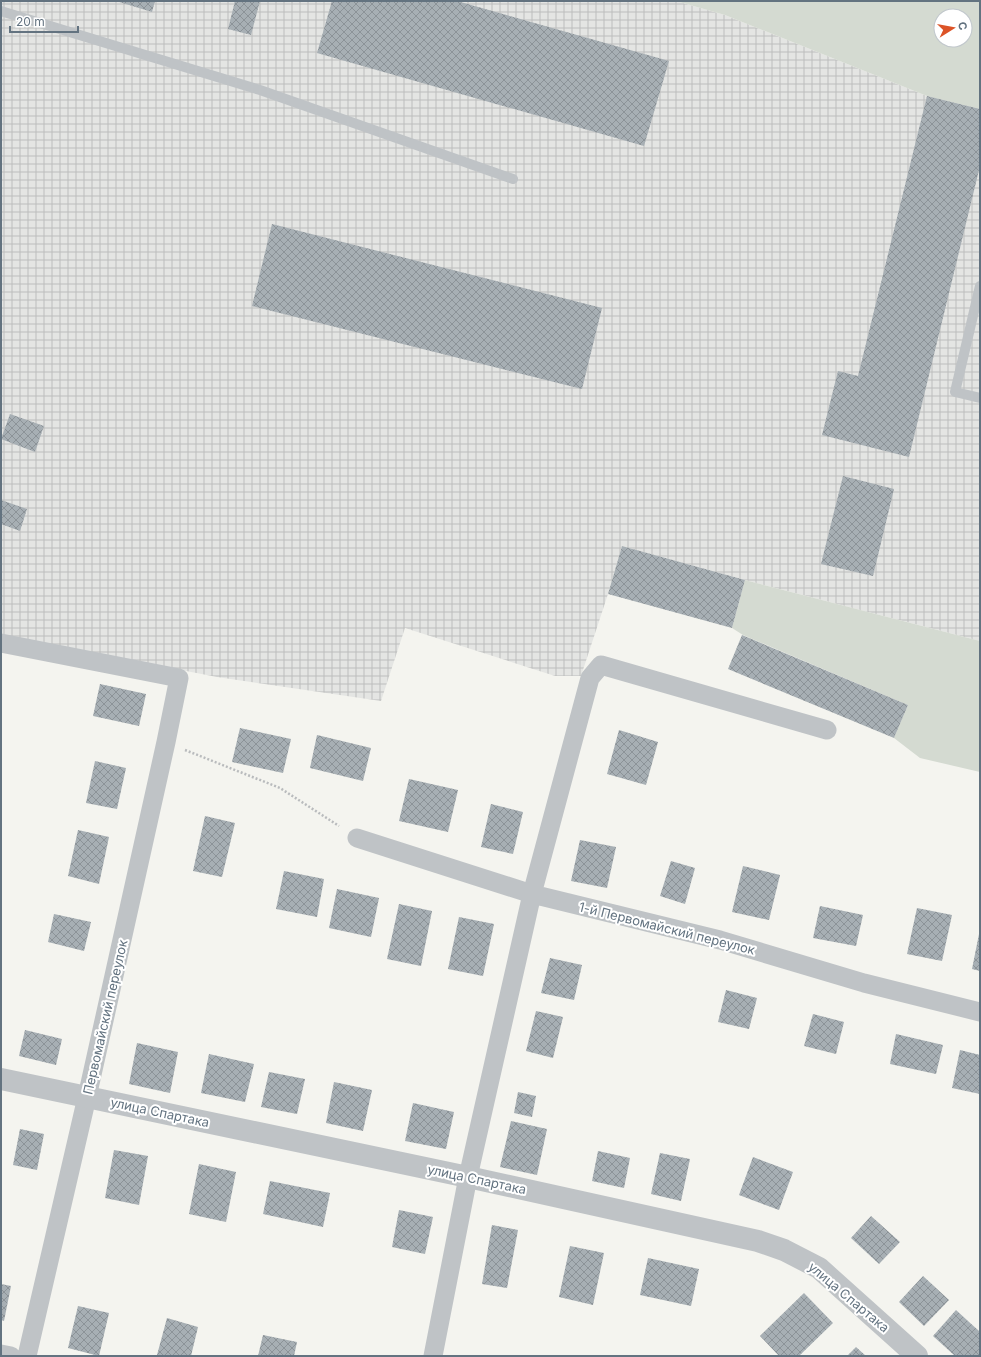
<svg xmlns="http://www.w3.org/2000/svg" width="981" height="1357" viewBox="0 0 981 1357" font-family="Inter,sans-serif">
	<defs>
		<pattern id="industrial-grid" width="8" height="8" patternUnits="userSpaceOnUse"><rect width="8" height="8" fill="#e4e5e3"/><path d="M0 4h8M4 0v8" fill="none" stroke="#bcbebd"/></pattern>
		<pattern id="building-cross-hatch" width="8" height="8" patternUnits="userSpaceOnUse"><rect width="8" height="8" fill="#a7afb4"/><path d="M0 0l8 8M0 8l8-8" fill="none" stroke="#8c9398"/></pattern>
	</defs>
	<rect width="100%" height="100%" fill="#f4f4ef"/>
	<path fill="url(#industrial-grid)" d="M1 1H676L725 15 927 96 980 109V641L745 580 622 546 608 594 581 676H555L405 628 381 701 217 677 1 635Z"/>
	<path fill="#d4dad1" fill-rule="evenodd" d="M676 1H980V109L927 96 725 15ZM941 16H965V40H941Z
		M745 580 980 641V772L920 758 894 738 908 705 743 635 732 628Z"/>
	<path fill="url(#building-cross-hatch)" d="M116 1H155L152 12Z
		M235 1H260L251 35 228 29Z
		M332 1H457L669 61 644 146 317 53Z
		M927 96 980 109V166L909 457 822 435 838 371 858 376Z
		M272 224 602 308 582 389 252 306Z
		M10 414 44 426 35 452 1 439Z
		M843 476 894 489 873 576 821 564Z
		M1 500 27 509 20 531 1 524Z
		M622 546 745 580 732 628 608 594Z
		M742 635 908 705 894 738 728 669Z
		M100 684 146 694 139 726 93 716Z
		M240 728 291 739 283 773 232 762Z
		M619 730 658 742 646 785 607 774Z
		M317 735 371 748 363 781 310 768Z
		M95 761 126 768 117 809 86 803Z
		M409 779 458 790 448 832 399 821Z
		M491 804 523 812 513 854 481 847Z
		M205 816 235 823 222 877 193 871Z
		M78 830 109 837 99 884 68 876Z
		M580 840 616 847 607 888 571 881Z
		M671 861 695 868 685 904 660 896Z
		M743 866 780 875 769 920 732 912Z
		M284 871 324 879 317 917 276 909Z
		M337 889 379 898 371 937 329 928Z
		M399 904 432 911 421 966 387 959Z
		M820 906 863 915 856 946 813 938Z
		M917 908 952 915 942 961 907 954Z
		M54 914 91 922 84 951 48 942Z
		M459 917 494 924 483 976 448 969Z
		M979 934H980V971L972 969Z
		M550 958 582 965 574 1000 541 993Z
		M726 990 757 998 749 1029 718 1022Z
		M536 1011 563 1017 553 1058 526 1051Z
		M813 1014 844 1022 836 1054 804 1046Z
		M25 1030 62 1039 56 1065 19 1056Z
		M896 1034 943 1045 936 1074 890 1064Z
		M137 1043 178 1052 170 1093 129 1084Z
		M960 1050 980 1055V1094L952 1088Z
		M209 1054 254 1064 245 1102 201 1093Z
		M269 1072 305 1079 297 1114 261 1107Z
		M334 1082 372 1090 363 1131 326 1123Z
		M518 1092 536 1096 532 1117 514 1113Z
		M413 1103 454 1112 446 1149 405 1141Z
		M511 1121 547 1129 537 1175 500 1167Z
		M20 1129 44 1134 37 1170 13 1165Z
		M114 1150 148 1156 139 1205 105 1198Z
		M598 1151 630 1158 624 1188 592 1181Z
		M660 1153 690 1159 681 1201 651 1194Z
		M753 1157 793 1172 779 1210 739 1195Z
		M199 1164 236 1172 226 1222 189 1214Z
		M270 1181 330 1193 323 1227 263 1214Z
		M399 1210 433 1217 425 1254 392 1247Z
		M871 1216 900 1242 879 1264 851 1238Z
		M492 1225 518 1230 507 1288 482 1284Z
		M570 1246 604 1253 593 1305 559 1297Z
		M648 1258 699 1269 691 1306 640 1295Z
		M923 1276 949 1300 924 1326 899 1302Z
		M1 1284 11 1286 4 1321 1 1320Z
		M804 1293 833 1323 799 1356H779L760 1336Z
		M78 1306 109 1313 99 1356 68 1348Z
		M956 1310 980 1332V1354L978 1356H955L933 1336Z
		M167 1318 198 1327 191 1356 157 1355Z
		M263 1335 297 1342 294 1356H258Z
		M856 1347 866 1356H847Z"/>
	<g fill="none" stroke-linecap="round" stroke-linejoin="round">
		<path stroke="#b9bbbd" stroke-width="2.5" stroke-dasharray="2 2" stroke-linecap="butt" d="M185 750 280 788 339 826"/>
		<path stroke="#bfc3c6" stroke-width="10" d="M1 11 260 90 513 179
			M980 286 955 392 980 398"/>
		<path stroke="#bfc3c6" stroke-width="19" d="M1 643 179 678 166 742 87 1097 27 1356
			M357 838 532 894 720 940 864 983 980 1012
			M1 1354 11 1356
			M433 1356 468 1177 532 894 590 678 601 665 827 730"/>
		<path stroke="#bfc3c6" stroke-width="22" d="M1 1079 468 1177 758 1241 784 1250 819 1268 917 1356"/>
	</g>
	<g text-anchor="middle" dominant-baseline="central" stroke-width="4" stroke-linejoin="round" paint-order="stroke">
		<g font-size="13" fill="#637380" stroke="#fff">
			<text transform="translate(667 928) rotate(14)">1-й Первомайский переулок</text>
			<text transform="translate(105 1017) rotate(-77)">Первомайский переулок</text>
			<text transform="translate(160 1112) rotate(12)">улица Спартака</text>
			<text transform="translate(477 1179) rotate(12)">улица Спартака</text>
			<text transform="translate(849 1297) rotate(40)">улица Спартака</text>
		</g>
	</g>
	<rect width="981" height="1357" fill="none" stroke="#637380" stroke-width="4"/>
	<g transform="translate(953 28) rotate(79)"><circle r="19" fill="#ffffff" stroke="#c1c7cc"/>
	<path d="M0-3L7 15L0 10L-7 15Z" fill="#dc5327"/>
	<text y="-6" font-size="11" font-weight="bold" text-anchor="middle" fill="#637380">С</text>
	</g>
	<path d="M10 26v6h68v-6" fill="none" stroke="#637380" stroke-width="2"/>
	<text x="16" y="26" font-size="12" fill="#637380" stroke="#ffffff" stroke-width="3" paint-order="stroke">20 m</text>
</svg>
